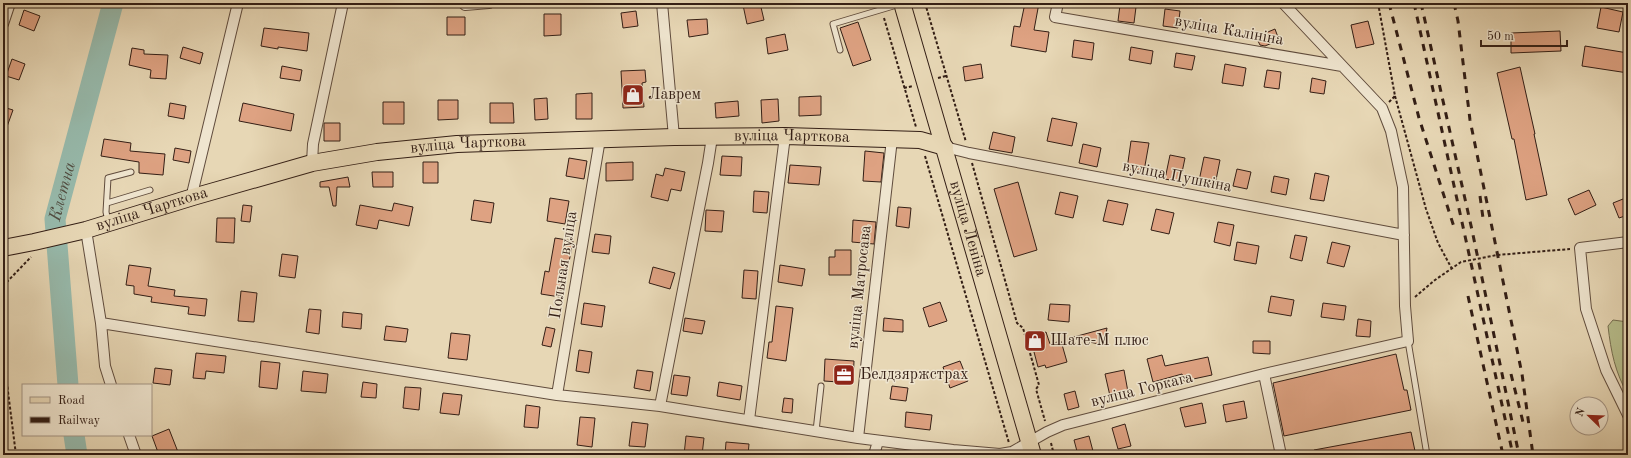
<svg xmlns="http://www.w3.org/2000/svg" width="1631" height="458" viewBox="0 0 1631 458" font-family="'Old Standard TT',serif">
	<rect width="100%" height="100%" fill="#e7d7b5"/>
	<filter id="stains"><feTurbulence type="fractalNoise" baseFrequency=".005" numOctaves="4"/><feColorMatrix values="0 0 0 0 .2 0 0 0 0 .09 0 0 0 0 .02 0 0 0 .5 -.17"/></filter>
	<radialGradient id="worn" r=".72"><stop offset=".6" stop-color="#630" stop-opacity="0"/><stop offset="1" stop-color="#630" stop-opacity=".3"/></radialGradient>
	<path fill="#b7be8c" stroke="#756e50" d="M1613 320 1628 322V395C1615 372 1611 352 1608 326Z"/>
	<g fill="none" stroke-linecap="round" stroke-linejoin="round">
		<g stroke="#97baac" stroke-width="21">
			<path id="s1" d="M68 385 55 219 113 3"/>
			<path d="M74 435 77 455"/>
		</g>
	</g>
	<path fill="#dea282" stroke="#331e15" d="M751 3H760L764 20 747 24 743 5Z
		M1025 3H1039L1034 30 1049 32 1046 52 1011 46 1014 26 1020 27Z
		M1120 5 1136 7 1134 23 1118 21Z
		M1601 7 1623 12 1619 32 1597 28Z
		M1165 9 1180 11 1178 28 1163 26Z
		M24 10 40 16 34 31 19 25Z
		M636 11 638 26 623 28 621 13Z
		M544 14H561V35L544 36Z
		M447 17H465V35H447Z
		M707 19 708 34 689 37 687 20Z
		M1368 21 1374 44 1356 48 1351 25Z
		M858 22 871 60 853 66 840 28Z
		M264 28 309 33 307 51 278 47V49L261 46Z
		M1275 29 1279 40 1265 46 1260 45 1256 37Z
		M1560 31 1561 51 1511 53V33Z
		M785 34 788 50 768 54 766 38Z
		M1074 40 1094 43 1092 60 1072 57Z
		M1585 46 1628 53V73L1582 66Z
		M183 47 203 53 200 64 180 58Z
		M1131 47 1153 51 1151 64 1129 60Z
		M132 48 144 50V54L168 55 166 79 150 78 151 70 129 65Z
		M1176 53 1195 56 1192 70 1174 67Z
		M12 59 25 64 19 80 6 76Z
		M981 64 983 78 965 81 963 67Z
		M1225 64 1246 68 1243 86 1222 83Z
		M282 66 302 70 300 81 280 78Z
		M1520 67 1535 134H1534L1547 195 1526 200 1514 139H1512L1497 73Z
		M645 70 646 82 642 83 644 107 623 108 621 71Z
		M1267 70 1281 72 1279 89 1264 87Z
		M1312 78 1326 81 1324 94 1310 92Z
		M592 93V119H576V94Z
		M821 96V115L799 116V97Z
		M547 98 548 119 535 120 534 99Z
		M778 99 779 121 762 123 761 100Z
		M438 100H458V119L438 120Z
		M738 101 739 116 716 118 715 103Z
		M383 102H404V124H383Z
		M170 103 186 106 184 119 168 116Z
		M243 103 294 114 291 131 239 121Z
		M490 103H513L514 123H490Z
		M3 107 13 110 4 135H3Z
		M1052 118 1077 123 1072 146 1047 141Z
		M324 123H340V141H324Z
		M993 132 1015 137 1012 153 989 149Z
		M104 139 131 143 130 151 165 154 163 175 139 173V162L101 156Z
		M1131 141 1149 143 1144 171 1127 169Z
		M1083 144 1101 148 1097 167 1079 163Z
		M175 148 191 151 189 163 173 160Z
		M865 151 884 153 881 182 863 181Z
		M1170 155 1185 158 1180 182 1165 179Z
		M722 156 742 157 741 176 720 175Z
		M1204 157 1220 160 1215 185 1199 181Z
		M569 158 587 161 584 179 566 176Z
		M423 162H438V183H423Z
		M633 162V180L606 181V163Z
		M790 165 821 167 819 185 788 183Z
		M665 168 685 172 681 191 671 189 668 201 651 197 656 174 663 176Z
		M1237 169 1251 172 1247 189 1233 186Z
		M372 172H393V187H373Z
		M1315 173 1329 176 1324 201 1310 199Z
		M1274 176 1289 179 1286 195 1271 192Z
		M348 177 350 187H337L336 206H333L329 187H320V182Z
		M1018 182 1037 250 1014 257 994 189Z
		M1589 190 1596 205 1575 215 1568 199Z
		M754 191 769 192 767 213 753 212Z
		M1060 192 1078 196 1073 218 1055 214Z
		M1628 197V215L1619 218 1613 203Z
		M550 198 569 201 565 224 547 221Z
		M474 200 494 203 491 223 471 220Z
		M1108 200 1128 204 1123 225 1103 221Z
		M394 203 413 207 409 226 379 220 377 229 356 225 360 205 392 211Z
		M243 205 252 206 250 222 241 221Z
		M898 207 911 208 909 228 896 226Z
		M1156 209 1174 213 1169 234 1151 230Z
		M706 210 724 211 722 232 705 231Z
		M217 218H235L234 243 216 242Z
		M853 220 876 222 874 244 852 242Z
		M1218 222 1234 225 1230 246 1214 242Z
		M595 234 611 236 609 254 592 252Z
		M1295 235 1307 237 1302 261 1290 258Z
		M555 238 573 241 569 262 566 261 560 297 541 294 545 271 549 272Z
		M1237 242 1259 246 1256 264 1234 260Z
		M1332 242 1350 246 1344 267 1327 263Z
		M835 250H851V275H829V257H835Z
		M282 254 298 256 295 278 279 276Z
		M129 265 151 268 148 286 175 290 174 296 207 299 205 316 188 314 189 307 151 302 152 297 134 294V286L126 285Z
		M780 265 805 269 802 286 778 282Z
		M653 267 675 273 670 289 649 283Z
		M744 270 758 271 756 299 742 298Z
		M241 291 257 293 254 322 238 321Z
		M1271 296 1294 300 1291 316 1268 312Z
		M940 302 947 321 929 327 923 308Z
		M584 303 605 306 602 327 581 324Z
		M1323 303 1346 306 1344 320 1321 317Z
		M1050 304 1070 305 1069 322 1048 320Z
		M776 306 793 308 786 361 767 358 769 342H772Z
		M309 309 321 310 319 334 306 332Z
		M343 312 362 314 361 329 342 327Z
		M685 318 705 321 702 334 683 331Z
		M884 318 903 320V332L883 331Z
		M1358 319 1371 321 1370 337 1356 336Z
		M386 326 408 329 406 342 384 340Z
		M546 327 555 329 551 347 542 345Z
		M1107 328 1104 345 1070 338Z
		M1046 332 1050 344 1061 341 1067 362 1046 368 1045 365 1038 367 1030 337Z
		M451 333 470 335 467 360 448 358Z
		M1253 341H1270V354L1253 353Z
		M579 350 592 352 589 373 576 371Z
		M196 353 226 356 224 373 206 371 205 379 193 378Z
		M1396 354 1404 390H1407L1411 410 1284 436 1273 383Z
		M1162 355 1165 366 1208 357 1212 375 1184 381 1182 374 1153 382 1147 359Z
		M825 359 854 361 853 383 824 381Z
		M261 361 280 363 277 389 259 387Z
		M960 361 968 381 950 388 943 367Z
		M155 368 172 370 170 385 153 383Z
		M637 370 653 372 650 391 634 388Z
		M1124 370 1128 392 1110 396 1105 374Z
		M303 371 328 374 326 393 301 391Z
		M674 375 690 377 687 396 671 394Z
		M363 382 377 384 376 398 361 397Z
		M719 382 742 386 740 400 717 396Z
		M892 386 908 388 906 401 890 399Z
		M405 387 421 388 419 410 403 408Z
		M1075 391 1079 407 1068 410 1064 394Z
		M443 393 462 395 459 415 440 413Z
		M784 398 793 399 792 413 782 412Z
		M1244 401 1247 418 1226 422 1223 405Z
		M1202 403 1206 423 1185 427 1180 408Z
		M526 405 540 407 538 428 524 427Z
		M906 412 932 415 930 430 905 427Z
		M580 417 595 418 592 447 577 445Z
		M632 422 648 424 645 447 629 446Z
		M1125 424 1131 446 1118 449 1112 428Z
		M169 429 178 452 172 455H159L152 436Z
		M1411 432 1415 451 1392 455H1314V450Z
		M686 436 704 438 702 455H684Z
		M1089 436 1094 455H1078L1074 440Z
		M726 442 749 444 748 455H725Z"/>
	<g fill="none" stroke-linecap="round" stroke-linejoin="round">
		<g stroke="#604c3d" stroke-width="7">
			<path id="service" d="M840 50 833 24 900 4
				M107 203 150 190
				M108 221 106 212 108 178 131 172
				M1408 341 1427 455
				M816 431 821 386"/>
		</g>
		<g stroke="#604c3d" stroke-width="12">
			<path id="minor" d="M662 3 674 137
				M1058 3 1055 17 1342 66
				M465 5 489 3
				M3 24 10 3
				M945 147 969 153 1404 235
				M312 163 313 144 343 3
				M193 197V190L238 3
				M86 230 101 323 105 366 111 385
				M1628 242 1580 248 1586 309 1606 370 1628 415
				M101 323 557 395 660 406 858 438 953 450 1000 454 1012 452 1047 432 1063 425 1264 374 1408 341 1405 306 1403 187 1391 131 1382 108 1283 3
				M1264 374 1281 455
				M557 395 600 139
				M660 406 708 163 712 137
				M749 420 785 136
				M129 435 136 455
				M858 438 892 139
				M874 455 878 441"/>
		</g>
		<g stroke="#331e15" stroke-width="18">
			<g id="primary">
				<path id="s2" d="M902 3 1033 455"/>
				<path id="s3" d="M3 248 34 242 86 230 193 197 312 163 377 152 457 144 674 137 785 136 920 140 945 147"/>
			</g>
		</g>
		<path stroke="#331e15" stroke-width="2" stroke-dasharray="3 2" stroke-linecap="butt" d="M925 3 966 142
			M1378 3 1395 96 1389 102
			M884 18 916 127
			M938 78 946 76
			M904 88 913 86
			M1395 96 1426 209 1438 243 1452 269
			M925 156 1009 443
			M972 163 1017 323 1023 328 1039 385 1036 389 1045 421
			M3 286 31 257
			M1415 297 1435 280 1461 262 1497 255 1570 249
			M3 352 16 455
			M1051 443 1054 455"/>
		<use href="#service" stroke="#efe5cf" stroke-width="5"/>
		<use href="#minor" stroke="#efe5cf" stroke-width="10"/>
		<use href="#primary" stroke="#e7d7b5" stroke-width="16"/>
		<path stroke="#331e15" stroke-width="3" stroke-dasharray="7 7" stroke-linecap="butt" d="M1389 3 1419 118 1454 227
			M1414 3 1513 455
			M1421 3 1472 230 1519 455
			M1454 3 1458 21 1470 120 1522 374 1533 455
			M1480 196 1483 218
			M1468 296 1503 455
			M1511 374 1524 426"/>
	</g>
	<defs>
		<g id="shop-square" transform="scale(1.15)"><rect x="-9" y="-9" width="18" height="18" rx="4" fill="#8f2418" stroke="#efe5cf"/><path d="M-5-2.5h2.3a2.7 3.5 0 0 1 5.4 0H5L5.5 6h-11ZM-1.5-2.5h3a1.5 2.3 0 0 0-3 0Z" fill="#fff"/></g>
		<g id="office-square" transform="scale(1.15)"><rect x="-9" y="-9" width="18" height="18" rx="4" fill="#8f2418" stroke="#efe5cf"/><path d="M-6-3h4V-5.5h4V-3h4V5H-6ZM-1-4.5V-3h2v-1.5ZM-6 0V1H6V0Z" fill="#fff"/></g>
	</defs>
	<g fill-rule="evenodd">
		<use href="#shop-square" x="633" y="95"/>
		<use href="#shop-square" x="1035" y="341"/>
		<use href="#office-square" x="844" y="375"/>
	</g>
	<g text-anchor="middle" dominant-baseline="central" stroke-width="3" stroke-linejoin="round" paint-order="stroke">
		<g font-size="16" fill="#331e15" stroke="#efe5cf">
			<text transform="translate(1229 31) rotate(10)">вуліца Калініна</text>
			<text stroke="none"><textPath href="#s3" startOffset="802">вуліца Чарткова</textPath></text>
			<text stroke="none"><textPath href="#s3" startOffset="478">вуліца Чарткова</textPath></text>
			<text transform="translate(1177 177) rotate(11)">вуліца Пушкіна</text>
			<text stroke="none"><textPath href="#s3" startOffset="154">вуліца Чарткова</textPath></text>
			<text stroke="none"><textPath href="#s2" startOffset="235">вуліца Леніна</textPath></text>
			<text transform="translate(564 265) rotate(-81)">Польная вуліца</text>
			<text transform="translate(860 287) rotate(-84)">вуліца Матросава</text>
			<text transform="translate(1142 390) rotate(-14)">вуліца Горкага</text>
		</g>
		<g font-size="16" fill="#331e15" stroke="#efe5cf" text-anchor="start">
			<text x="648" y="95">Лаврем</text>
			<text x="1050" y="341">Шате-М плюс</text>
			<text x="860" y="375">Белдзяржстрах</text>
		</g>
		<g font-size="17" font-style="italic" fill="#514d42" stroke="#efe5cf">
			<text stroke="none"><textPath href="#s1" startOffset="195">Клетна</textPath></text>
		</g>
	</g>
	<rect width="1631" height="458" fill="none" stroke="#e7d7b5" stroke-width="16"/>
	<rect x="4" y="4" width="1623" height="450" fill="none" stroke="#331e15" stroke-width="2"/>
	<rect x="8" y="8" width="1615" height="442" fill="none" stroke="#331e15"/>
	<rect x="22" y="384" width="130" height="52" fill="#efe5cf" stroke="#a49585"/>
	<rect x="30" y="397" width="20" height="6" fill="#e7d7b5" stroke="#a49585"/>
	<text x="58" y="404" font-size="12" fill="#331e15">Road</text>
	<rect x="30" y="417" width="20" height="6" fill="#331e15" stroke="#a49585"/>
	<text x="58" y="424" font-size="12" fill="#331e15">Railway</text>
	<g transform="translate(1589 416) rotate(293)"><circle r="19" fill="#efe5cf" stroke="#a49585"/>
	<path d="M0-3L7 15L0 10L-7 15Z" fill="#8f2418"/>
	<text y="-6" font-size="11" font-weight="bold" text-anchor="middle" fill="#331e15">N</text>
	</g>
	<path d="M1481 40v6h86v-6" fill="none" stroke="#331e15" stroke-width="2"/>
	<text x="1487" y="40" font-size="12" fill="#331e15" stroke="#efe5cf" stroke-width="3" paint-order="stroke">50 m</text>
	<rect width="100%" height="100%" filter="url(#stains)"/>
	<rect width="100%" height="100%" fill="url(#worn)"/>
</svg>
